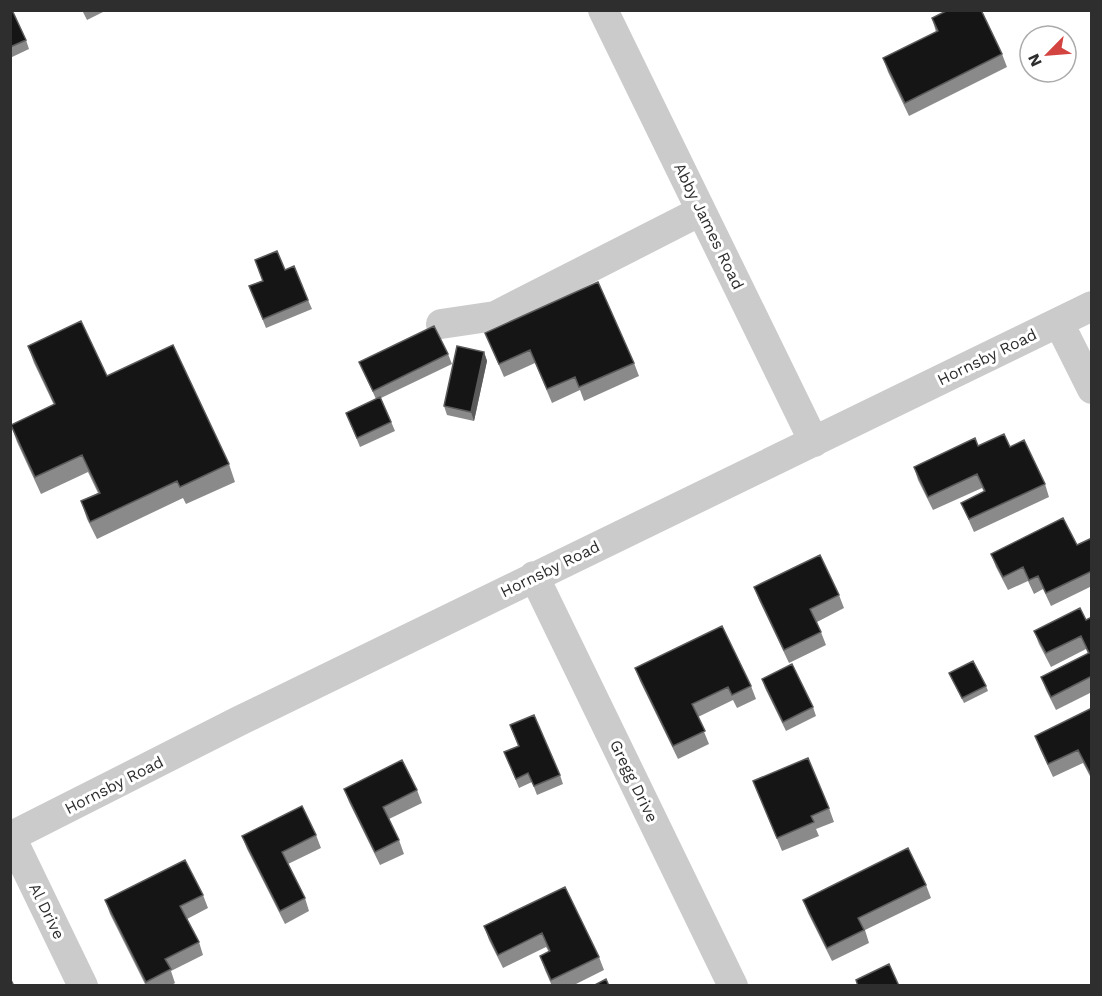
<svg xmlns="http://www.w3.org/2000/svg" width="1102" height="996" viewBox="0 0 1102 996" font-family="'Work Sans',sans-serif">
	<rect width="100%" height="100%" fill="#fff"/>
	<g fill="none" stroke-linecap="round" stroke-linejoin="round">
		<path stroke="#cbcbcb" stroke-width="30" d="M603 10 814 442
			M1059 323 1092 389
			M441 324 495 316 701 211
			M534 576 733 986
			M10 837 239 721 1092 306
			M11 837 83 986"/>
	</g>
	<path fill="#8a8a8a" d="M10 10 26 40 29 49 10 58Z
		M82 10H107L87 20Z
		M932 18 1002 54 1007 67 909 116 888 72 883 58 936 32Z
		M285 270 308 300 312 309 266 328 249 286Z
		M485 333 634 363 639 376 584 401 580 390 552 403 535 363 504 377Z
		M28 346 107 376 229 464 235 482 186 504 183 498 97 539 87 519 81 501 98 493 88 472 41 494 17 442 11 425 54 405 34 363Z
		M484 352 487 361 474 421 447 415 444 406Z
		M448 354 452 364 381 398 395 431 360 447 346 413 376 399 359 362Z
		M978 446 1010 447 1045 484 1049 497 974 532 961 503 984 492 982 488 933 510 918 480 914 467Z
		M1092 538V586L1051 606 1043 589 1034 594 1028 581 1008 590 996 567 991 554 1077 545Z
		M754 587 839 595 844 608 817 622 826 645 789 663 759 600Z
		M1092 617V692L1056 710 1046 690 1041 677 1088 654 1086 649 1051 667 1039 644 1034 631 1086 620Z
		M635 668 751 686 756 699 737 708 733 700 698 717 709 744 678 759 640 681Z
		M949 673 986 686 988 691 964 703Z
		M762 679 813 707 816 716 786 731 765 688Z
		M1092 708V780L1083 763 1053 777 1040 749 1035 736Z
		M510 725 560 775 563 784 537 795 532 782 519 788 504 752 518 746Z
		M753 781 829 808 834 822 816 829 819 836 782 851Z
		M344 789 417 790 422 803 389 819 399 840 404 854 380 865 349 802Z
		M316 835 321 848 288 864 305 898 309 911 285 924 247 849 242 836Z
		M926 885 931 898 865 930 869 943 832 961 808 913 803 900Z
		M565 887 599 957 604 970 572 986H552L545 970 540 956 549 952 546 947 503 968 489 940 484 926Z
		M203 895 208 908 187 919 199 942 203 955 171 971 175 983 170 986H146L110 914 105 900Z"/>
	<path fill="#5b5b5b" d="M484 352 487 361 474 421 471 412Z"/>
	<path fill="#151515" stroke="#5b5b5b" stroke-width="1.5" d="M10 10H12L26 40 10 47Z
		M948 10H981L1002 54 905 103 883 58 938 31 932 18Z
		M277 251 285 270 294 266 308 300 263 319 249 286 263 281 255 260Z
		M598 282 634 363 579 387 575 377 547 389 530 350 499 364 485 333Z
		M81 321 107 376 173 345 229 464 180 487 177 481 90 522 81 501 100 493 82 455 35 477 11 425 55 404 28 346Z
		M434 326 448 354 373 391 359 362Z
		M457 346 484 352 471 412 444 406Z
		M380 397 391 422 357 438 346 413Z
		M1004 434 1010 447 1024 440 1045 484 969 519 961 503 985 491 977 474 928 497 914 467 975 438 978 446Z
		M1063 518 1077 545 1092 538V571L1046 593 1038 576 1029 580 1023 567 1003 577 991 554Z
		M820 555 839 595 810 609 821 632 784 650 754 587Z
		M1080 608 1086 620 1092 617V676L1051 697 1041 677 1089 653 1081 636 1046 653 1034 631Z
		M722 626 751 686 732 695 728 687 692 704 705 731 673 746 635 668Z
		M973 661 986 686 962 698 949 673Z
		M792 664 813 707 783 722 762 679Z
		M1092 708V772L1090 773 1078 750 1048 764 1035 736Z
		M534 715 560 775 534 786 528 773 516 779 504 752 519 746 510 725Z
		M808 758 829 808 811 816 814 822 777 838 753 781Z
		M402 760 417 790 383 807 399 840 375 852 344 789Z
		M302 806 316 835 282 852 305 898 280 911 242 836Z
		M908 848 926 885 858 918 864 930 827 948 803 900Z
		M185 860 203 895 180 906 199 942 165 959 171 969 146 982 105 900Z
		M565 887 599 957 551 980 540 956 550 951 542 933 498 955 484 926Z
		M889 964 899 986H858L856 980Z
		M10 978 14 986H10Z
		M606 979 609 986H593Z"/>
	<g text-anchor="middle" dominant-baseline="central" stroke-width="6" stroke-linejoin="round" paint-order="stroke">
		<g font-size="16" fill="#2e2e2e" stroke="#fff">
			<text transform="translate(709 226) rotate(64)">Abby James Road</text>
			<text transform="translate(987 357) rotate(-26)">Hornsby Road</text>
			<text transform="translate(550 569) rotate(-26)">Hornsby Road</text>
			<text transform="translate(634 781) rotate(64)">Gregg Drive</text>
			<text transform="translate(114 785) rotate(-27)">Hornsby Road</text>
			<text transform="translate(47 911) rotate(64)">Al Drive</text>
		</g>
	</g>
	<rect width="1102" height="996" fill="none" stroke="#2e2e2e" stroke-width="24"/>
	<g transform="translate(1048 54) rotate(245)"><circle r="28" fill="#ffffff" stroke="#ababab" stroke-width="1.5"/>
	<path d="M0-4.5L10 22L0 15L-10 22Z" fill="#d34441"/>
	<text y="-9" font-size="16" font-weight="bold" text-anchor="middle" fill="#2e2e2e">N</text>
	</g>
</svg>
